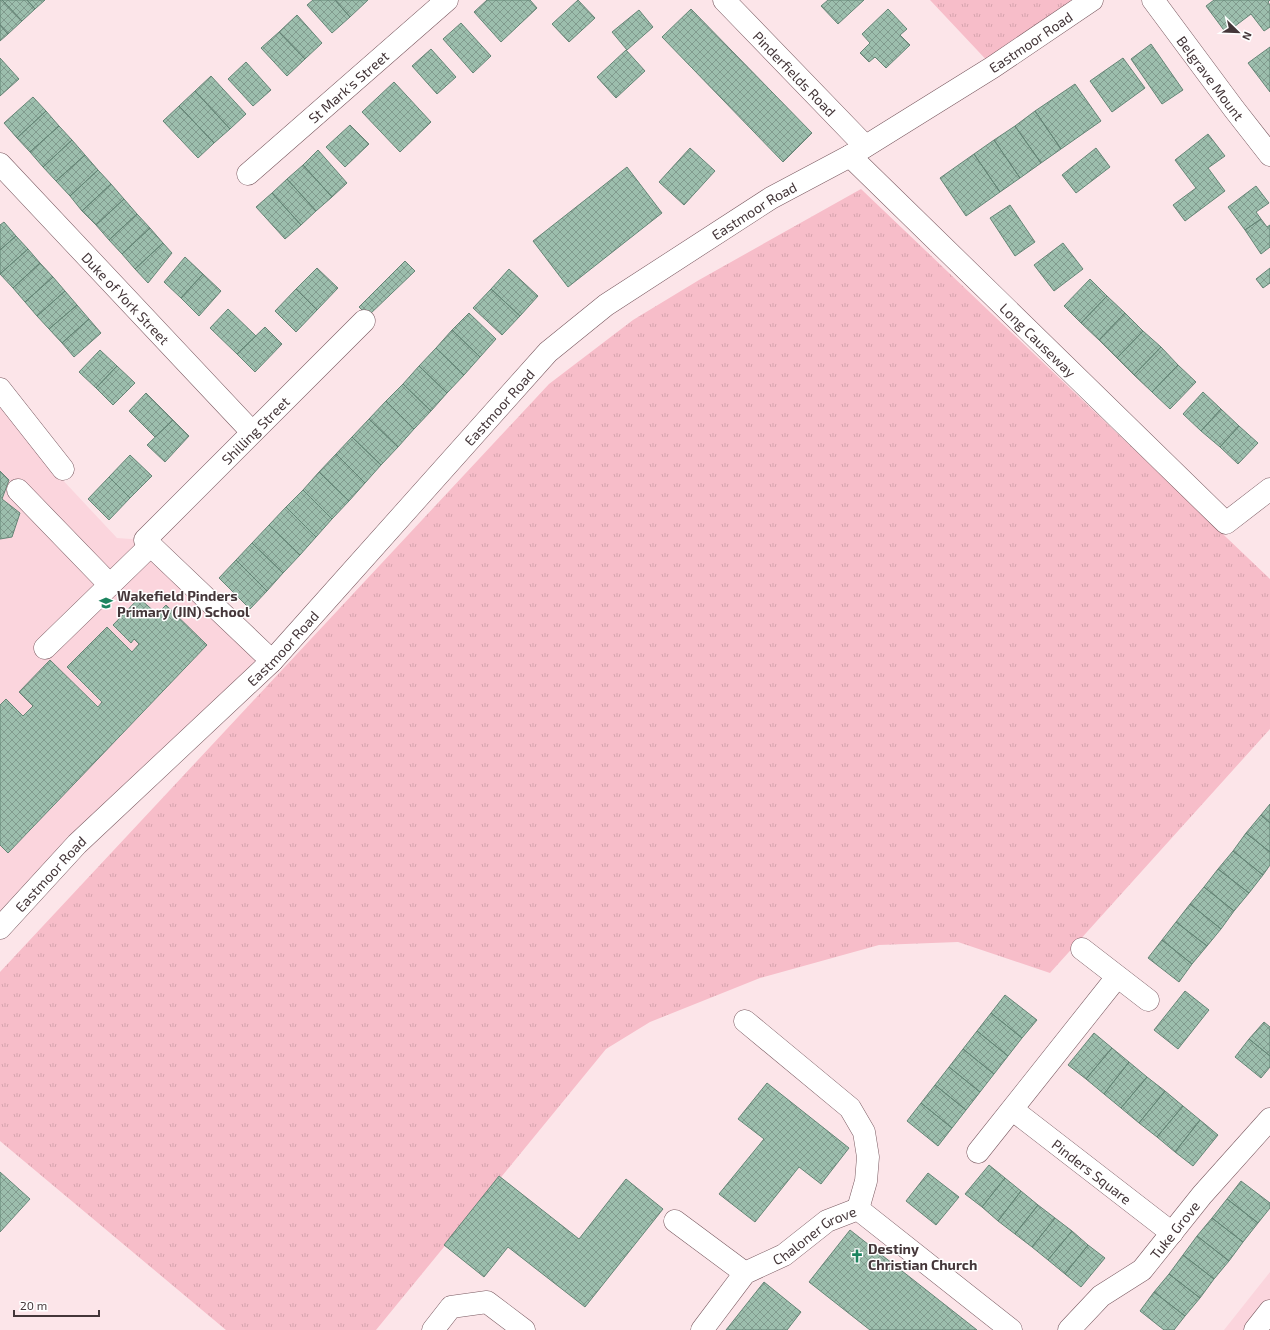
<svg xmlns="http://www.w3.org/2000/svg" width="1270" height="1330" viewBox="0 0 1270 1330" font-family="'Exo 2',sans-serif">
	<defs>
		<pattern id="park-tufts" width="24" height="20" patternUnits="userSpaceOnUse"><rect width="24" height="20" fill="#f7bdc9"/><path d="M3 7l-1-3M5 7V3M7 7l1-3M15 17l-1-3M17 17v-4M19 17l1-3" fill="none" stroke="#d5a3ad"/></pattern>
		<pattern id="building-cross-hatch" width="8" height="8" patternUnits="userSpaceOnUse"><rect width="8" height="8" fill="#9cbead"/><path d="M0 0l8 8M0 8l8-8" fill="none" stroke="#819b8e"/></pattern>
	</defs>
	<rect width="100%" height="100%" fill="#fce5e9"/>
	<path fill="#fbd5dd" d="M0 389 59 476 117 538 145 540 272 661 0 928Z
		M1270 1272V1330H1224Z"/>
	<path fill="url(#park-tufts)" d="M930 0H1092L993 67Z
		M861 189 1270 579V729L1050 973 958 942 879 945 760 978 650 1022 606 1049 376 1330H226L0 1141V972L549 384 633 320 699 280Z"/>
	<path fill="url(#building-cross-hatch)" stroke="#658576" d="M0 0H2L22 21 8 34 0 25Z
		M2 0H27L35 9 22 21Z
		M27 0H45L35 9Z
		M313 0H335L350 17 332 33 307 5Z
		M335 0H368L350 17Z
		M487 0H530L537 8 501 42 474 12Z
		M578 0 595 18 569 42 552 24Z
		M828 0H864L838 24 821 6Z
		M1214 0H1270L1268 2 1270 5V27L1264 31 1251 14 1226 33 1206 6Z
		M691 9 812 133 783 162 662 37Z
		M888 9 907 29 900 35 910 45 886 68 875 57 869 62 860 53 870 43 862 34Z
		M639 10 653 27 627 50 612 32Z
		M297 15 322 43 305 59 279 32Z
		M461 23 491 56 473 73 443 39Z
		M0 25 8 34 0 41Z
		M279 32 305 59 287 76 261 48Z
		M1151 44 1183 90 1162 104 1131 59Z
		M1270 47V92L1248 63Z
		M431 49 456 77 437 94 412 66Z
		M626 50 645 71 616 98 597 77Z
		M0 58 19 79 0 96Z
		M1123 58 1145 88 1112 112 1090 81Z
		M246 62 271 90 253 106 228 79Z
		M211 76 246 114 230 129 195 91Z
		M394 82 431 122 400 152 362 112Z
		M1075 84 1101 121 1061 149 1035 111Z
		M195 91 230 129 214 143 179 106Z
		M33 97 46 111 17 138 4 123Z
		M179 106 214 143 198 158 163 121Z
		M46 111 59 126 30 152 17 138Z
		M1035 111 1061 149 1041 163 1015 126Z
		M350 125 369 144 345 167 326 147Z
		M59 126 72 140 43 167 30 152Z
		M1015 126 1041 163 1020 178 994 140Z
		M1208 134 1225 156 1208 168 1225 191 1185 221 1173 205 1196 188 1175 160Z
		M72 140 85 155 56 181 43 167Z
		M994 140 1020 178 1000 192 974 154Z
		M690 148 715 171 684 205 659 182Z
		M1096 148 1110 167 1076 193 1062 175Z
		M318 150 347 183 332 197 303 165Z
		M974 154 1000 192 966 216 940 178Z
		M85 155 98 170 70 196 56 181Z
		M303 165 332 197 316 211 287 179Z
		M627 167 662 213 568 287 533 241Z
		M98 170 111 184 82 211 70 196Z
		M287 179 316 211 301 225 272 193Z
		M111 184 124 199 96 225 82 211Z
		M1256 186 1269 203 1256 212 1261 219 1245 230 1228 207Z
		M272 193 301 225 285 239 256 207Z
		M124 199 137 214 109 240 96 225Z
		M1010 205 1035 242 1015 256 990 218Z
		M137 214 150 228 122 254 109 240Z
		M1261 219 1267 227 1270 225V247L1261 254 1245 230Z
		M4 222 16 236 0 250V225Z
		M150 228 163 243 135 269 122 254Z
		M16 236 28 249 0 274V250Z
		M163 243 172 253 148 283 135 269Z
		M1063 243 1083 269 1054 291 1034 265Z
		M28 249 40 263 13 288 0 274Z
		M185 257 203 274 181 298 164 282Z
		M405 261 415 271 368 316 359 307Z
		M40 263 53 277 25 302 13 288Z
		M317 268 338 288 317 310 296 289Z
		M1270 268V283L1263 288 1256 279Z
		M509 269 538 296 520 316 491 289Z
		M203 274 221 291 199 316 181 298Z
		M53 277 65 291 37 316 25 302Z
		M1090 279 1107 296 1081 323 1064 306Z
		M296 289 317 310 296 332 275 311Z
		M491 289 520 316 502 335 473 308Z
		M65 291 77 305 49 329 37 316Z
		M1107 296 1125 313 1099 340 1081 323Z
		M77 305 89 319 62 343 49 329Z
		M228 309 256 336 237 354 210 328Z
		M469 313 496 339 480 357 452 330Z
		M1125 313 1143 331 1117 358 1099 340Z
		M89 319 101 333 74 357 62 343Z
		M265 327 282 344 255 372 237 354Z
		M452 330 480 357 464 375 436 348Z
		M1143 331 1161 347 1134 375 1117 358Z
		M1161 347 1178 365 1152 392 1134 375Z
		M436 348 464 375 447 393 419 366Z
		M100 350 117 366 96 388 79 372Z
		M1178 365 1196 382 1170 409 1152 392Z
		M117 366 135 383 113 405 96 388Z
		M419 366 447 393 431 411 403 384Z
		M403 384 431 411 414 429 386 401Z
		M1203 392 1221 409 1201 431 1183 414Z
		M146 393 173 420 155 437 129 411Z
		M386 401 414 429 398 447 369 419Z
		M1221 409 1239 426 1220 447 1201 431Z
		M369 419 398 447 381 465 352 437Z
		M173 420 189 436 165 462 147 445Z
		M1239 426 1258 443 1238 464 1220 447Z
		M352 437 381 465 365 483 336 454Z
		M336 454 365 483 349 501 319 472Z
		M130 455 152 476 130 498 109 477Z
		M0 471 9 480 2 499 20 513 12 537 0 539Z
		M319 472 349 501 332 519 303 490Z
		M109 477 130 498 109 520 88 499Z
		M303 490 332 519 316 537 286 507Z
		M286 507 316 537 300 555 269 525Z
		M269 525 300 555 283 573 252 543Z
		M252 543 283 573 267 591 236 560Z
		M236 560 267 591 250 609 219 578Z
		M139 598 157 614 166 605 207 645 8 853 0 845V705L6 699 23 716 33 706 19 692 50 660 98 707 102 702 67 667 107 627 132 652 139 644 134 639 131 643 113 625Z
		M1270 804V823L1261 815Z
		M1261 815 1270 823V852L1246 833Z
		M1246 833 1270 852V865L1263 875 1233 851Z
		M1233 851 1263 875 1249 893 1218 869Z
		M1218 869 1249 893 1234 911 1204 887Z
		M1204 887 1234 911 1221 929 1190 904Z
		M1190 904 1221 929 1207 946 1176 922Z
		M1176 922 1207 946 1192 964 1162 940Z
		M1162 940 1192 964 1179 982 1148 958Z
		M1185 991 1209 1010 1178 1049 1154 1030Z
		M1005 995 1037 1020 1022 1038 991 1013Z
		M991 1013 1022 1038 1008 1056 977 1031Z
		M1264 1022 1270 1027V1056L1249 1039Z
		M977 1031 1008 1056 994 1074 963 1049Z
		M1094 1033 1112 1048 1086 1079 1068 1065Z
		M1249 1039 1270 1056V1067L1261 1078 1235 1057Z
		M1112 1048 1129 1062 1104 1094 1086 1079Z
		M963 1049 994 1074 980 1092 949 1067Z
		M1129 1062 1147 1077 1121 1108 1104 1094Z
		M949 1067 980 1092 966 1110 935 1085Z
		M1147 1077 1165 1091 1139 1123 1121 1108Z
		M767 1083 849 1148 821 1184 799 1167 755 1222 719 1194 764 1139 738 1119Z
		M935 1085 966 1110 952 1128 921 1103Z
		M1165 1091 1183 1106 1157 1137 1139 1123Z
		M921 1103 952 1128 938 1146 907 1121Z
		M1183 1106 1200 1120 1175 1152 1157 1137Z
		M1200 1120 1218 1135 1193 1166 1175 1152Z
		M989 1165 1005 1178 982 1207 965 1194Z
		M0 1172 30 1199 0 1232Z
		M928 1173 959 1197 936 1225 906 1201Z
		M499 1176 579 1239 626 1179 663 1209 585 1307 508 1247 484 1277 444 1245Z
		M1005 1178 1021 1191 998 1221 982 1207Z
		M1241 1181 1270 1203V1208L1258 1223 1227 1199Z
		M1021 1191 1038 1205 1015 1234 998 1221Z
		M1227 1199 1258 1223 1243 1242 1212 1218Z
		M1038 1205 1055 1218 1032 1247 1015 1234Z
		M1055 1218 1072 1231 1048 1260 1032 1247Z
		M1212 1218 1243 1242 1229 1261 1197 1236Z
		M850 1230 977 1330H870L809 1282Z
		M1072 1231 1088 1245 1065 1274 1048 1260Z
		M1197 1236 1229 1261 1214 1279 1183 1255Z
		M1088 1245 1105 1258 1081 1287 1065 1274Z
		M1183 1255 1214 1279 1200 1298 1169 1274Z
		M1169 1274 1200 1298 1185 1316 1154 1292Z
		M764 1282 801 1312 787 1330H726Z
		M1154 1292 1185 1316 1174 1330H1164L1140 1311Z"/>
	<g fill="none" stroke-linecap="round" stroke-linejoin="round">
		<g stroke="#795960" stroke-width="23">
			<g id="minor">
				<path id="s1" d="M724 0 865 146"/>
				<path id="s2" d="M1153 0 1234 109 1270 155"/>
				<path id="s3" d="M850 156 1226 523 1270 489"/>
				<path id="s4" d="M0 164 252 432"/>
				<path id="s5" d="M248 174 447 0"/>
				<path d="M0 389 63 469"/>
				<path d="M18 490 110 585"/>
				<path d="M45 648 151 545"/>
				<path id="s6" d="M272 661 145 540 364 321"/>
				<path id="s7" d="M0 928 77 844 272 661 548 352 606 305 771 198 850 156 993 67 1092 0"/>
				<path d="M1082 949 1148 1000"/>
				<path d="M745 1021 850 1108 864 1132 868 1157 866 1181 858 1209"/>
				<path id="s8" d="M1013 1110 1172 1233"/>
				<path d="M978 1152 1117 977"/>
				<path d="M675 1221 745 1273"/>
				<path d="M433 1330 451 1307 487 1302 524 1330"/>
				<path id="s9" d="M702 1330 745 1273 784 1255 827 1221 858 1209 1011 1330"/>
				<path id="s10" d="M1069 1330 1101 1296 1142 1270 1202 1195 1270 1119"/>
				<path d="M1255 1330 1270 1311"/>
			</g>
		</g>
		<use href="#minor" stroke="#fff" stroke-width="22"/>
	</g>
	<defs>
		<g id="school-bare" transform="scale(1.08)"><path d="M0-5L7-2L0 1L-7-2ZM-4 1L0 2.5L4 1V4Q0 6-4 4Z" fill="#1c845f" stroke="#fff" stroke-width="2.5" paint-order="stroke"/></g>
		<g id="church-bare" transform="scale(1.08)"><path d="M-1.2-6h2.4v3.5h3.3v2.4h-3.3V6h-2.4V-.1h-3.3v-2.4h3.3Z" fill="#1c845f" stroke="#fff" stroke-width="2.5" paint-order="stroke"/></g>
	</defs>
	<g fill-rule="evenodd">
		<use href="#school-bare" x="106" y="603"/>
		<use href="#church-bare" x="857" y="1256"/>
	</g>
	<g text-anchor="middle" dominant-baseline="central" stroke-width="3" stroke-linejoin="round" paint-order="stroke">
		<g font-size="14" fill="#443639" stroke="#fff">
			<text stroke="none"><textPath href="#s7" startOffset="1370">Eastmoor Road</textPath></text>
			<text stroke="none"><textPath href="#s1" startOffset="102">Pinderfields Road</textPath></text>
			<text stroke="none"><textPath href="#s2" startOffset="97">Belgrave Mount</textPath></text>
			<text stroke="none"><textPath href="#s5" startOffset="133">St Mark's Street</textPath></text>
			<text stroke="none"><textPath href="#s7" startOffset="1046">Eastmoor Road</textPath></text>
			<text stroke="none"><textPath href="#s4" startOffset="184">Duke of York Street</textPath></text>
			<text stroke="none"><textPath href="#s3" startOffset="263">Long Causeway</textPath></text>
			<text stroke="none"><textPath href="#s7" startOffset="722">Eastmoor Road</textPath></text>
			<text stroke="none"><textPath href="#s6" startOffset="331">Shilling Street</textPath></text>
			<text stroke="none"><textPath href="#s7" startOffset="398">Eastmoor Road</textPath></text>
			<text stroke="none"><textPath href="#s7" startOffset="74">Eastmoor Road</textPath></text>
			<text stroke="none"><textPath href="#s8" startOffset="100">Pinders Square</textPath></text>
			<text stroke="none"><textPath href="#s10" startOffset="147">Tuke Grove</textPath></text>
			<text stroke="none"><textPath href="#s9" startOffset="151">Chaloner Grove</textPath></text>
		</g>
		<g font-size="14" font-weight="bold" fill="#443639" stroke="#fff" text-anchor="start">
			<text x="117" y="595">Wakefield Pinders<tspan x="117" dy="16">Primary (JIN) School</tspan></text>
			<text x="868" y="1248">Destiny<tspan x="868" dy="16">Christian Church</tspan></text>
		</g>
	</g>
	<g transform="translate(1238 32) rotate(113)" stroke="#ffffff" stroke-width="3" paint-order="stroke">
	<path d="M0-3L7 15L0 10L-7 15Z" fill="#443639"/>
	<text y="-6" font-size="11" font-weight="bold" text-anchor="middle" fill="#443639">N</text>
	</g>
	<path d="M14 1310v6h85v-6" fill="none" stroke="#443639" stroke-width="2"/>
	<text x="20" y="1310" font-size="12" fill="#443639" stroke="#ffffff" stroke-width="3" paint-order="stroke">20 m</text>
</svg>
